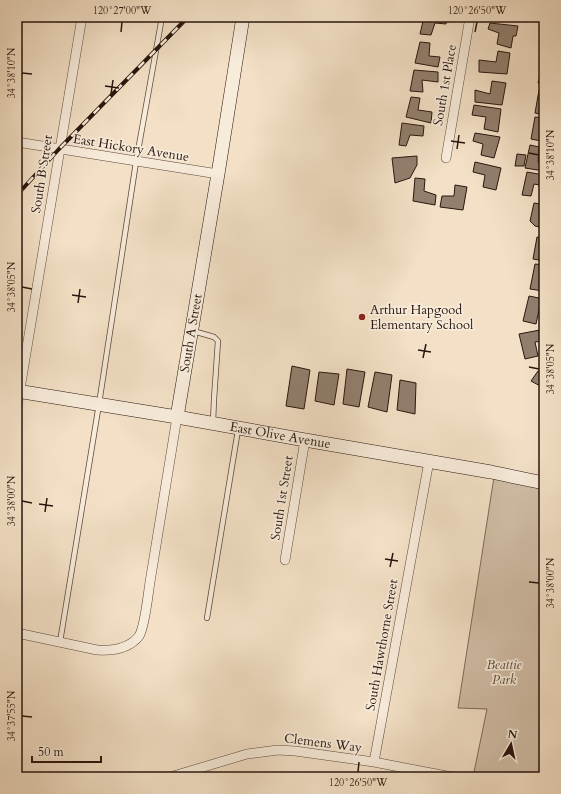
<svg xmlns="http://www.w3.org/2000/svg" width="561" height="794" viewBox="0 0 561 794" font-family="Cardo,serif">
	<rect width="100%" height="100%" fill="#f3e0c6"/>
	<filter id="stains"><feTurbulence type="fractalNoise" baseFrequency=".005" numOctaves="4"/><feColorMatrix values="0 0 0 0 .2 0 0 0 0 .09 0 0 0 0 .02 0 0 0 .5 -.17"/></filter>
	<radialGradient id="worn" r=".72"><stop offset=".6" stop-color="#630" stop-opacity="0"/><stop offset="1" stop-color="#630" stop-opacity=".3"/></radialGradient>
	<path fill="#d1bea7" stroke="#7d6a5a" d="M494 477 544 486V777H473L487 709 458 708Z"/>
	<path fill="#927f6e" stroke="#29160e" d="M424 17H447L446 24 435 23 431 35 420 34Z
		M490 23 518 26 516 36H513L511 48 497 44 499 33 488 29Z
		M420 42 430 43 429 56 440 57 438 67 415 63Z
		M498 51 510 53 507 74 479 72V60L496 62Z
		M543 64H544V84L538 83Z
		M414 70 438 72V82L422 80 423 92 410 91Z
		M492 81 506 83 502 105 475 102V90L490 94Z
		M539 90H544V115L535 113Z
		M411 97 420 98 418 110 432 112 431 123 406 117Z
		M474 105 501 109 498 132 484 129 486 117 472 115Z
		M535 117 544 118V129L541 141 531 139Z
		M402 123 424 126 423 136 410 135 406 146 399 145Z
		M475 133 500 137 494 158 481 155 483 144 473 141Z
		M530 145 539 147 538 162 544 163V171L525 168Z
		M517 154 526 155 524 166H515Z
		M417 156V165L410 178 395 183 392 158Z
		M475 162 501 168 496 190 483 187 485 175 473 172Z
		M527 172 544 175V186L534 184 531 196 522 195Z
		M415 178 425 179 424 191 436 195 435 205 413 201Z
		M455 185 467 187 463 210 440 207 442 196H454Z
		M534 203 541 204 540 219H544V228L535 226 530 221Z
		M537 237 544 238V261L533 259Z
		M535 264 544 265 543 291 530 289Z
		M529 296 544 299V310H539L536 324 523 321Z
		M540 330 543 341 535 342 538 356 525 359 519 334Z
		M292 366 310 370 304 409 286 406Z
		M347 369 365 372 359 407 343 404Z
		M538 371 544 373V388L531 381Z
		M319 372 339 374 334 405 315 401Z
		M375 372 392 375 387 412 368 407Z
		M400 380 416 383 415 414 397 410Z"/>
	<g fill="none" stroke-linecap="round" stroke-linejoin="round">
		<g stroke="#5c483c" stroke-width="6">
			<path id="lane" d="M193 331 214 337 218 341 214 399 213 422
				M207 618 238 430
				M60 642 99 404 136 162 162 17"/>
		</g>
		<g stroke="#5c483c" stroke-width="10">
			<path id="street" d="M17 142 218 174
				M446 158 470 17
				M17 407 82 17
				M285 560 305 440
				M17 633 97 650C112 651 129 649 139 636 145 627 148 594 150 582 159 527 168 472 177 417
				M374 762 429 461
				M170 777 247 754 278 750 295 751 374 762 452 777"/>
		</g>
		<g stroke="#29160e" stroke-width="14">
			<g id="secondary">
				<path id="s1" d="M17 391 177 417 305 440 491 472 544 483"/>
				<path id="s2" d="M177 417 218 174 243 17"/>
			</g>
		</g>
		<use href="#lane" stroke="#f7ebda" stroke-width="4.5"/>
		<use href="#street" stroke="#f7ebda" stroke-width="9"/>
		<use href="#secondary" stroke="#f7ebda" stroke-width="13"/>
		<g stroke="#29160e" stroke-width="4">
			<path id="rail" d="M17 195 59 149 188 17"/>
		</g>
		<use href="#rail" stroke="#f7ebda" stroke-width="2.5" stroke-dasharray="8" stroke-linecap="butt"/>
	</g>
	<path fill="none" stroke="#29160e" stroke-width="1.5" d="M121 32 122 22M475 32 477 22M22 73 32 74M105 86 119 88M111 94 113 80M451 141 465 143M457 149 459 135M529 153 539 155M22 287 32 289M72 295 86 297M78 303 80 289M418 350 431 352M423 358 426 344M529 367 539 369M22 501 32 503M39 504 53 506M45 512 47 498M385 559 398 561M390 567 393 553M529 582 539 583M22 716 32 717M358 772 359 762"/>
	<circle fill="#8f2418" stroke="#f7ebda" stroke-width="1.5" cx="362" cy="317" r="4"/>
	<g text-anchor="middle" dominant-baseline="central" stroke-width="3.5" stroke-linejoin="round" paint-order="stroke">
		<g font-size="13" fill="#29160e" stroke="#f7ebda">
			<text transform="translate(445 85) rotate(-80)">South 1st Place</text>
			<text transform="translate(131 148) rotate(9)">East Hickory Avenue</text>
			<text transform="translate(42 174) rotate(-81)">South B Street</text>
			<text stroke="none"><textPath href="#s2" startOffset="85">South A Street</textPath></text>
			<text stroke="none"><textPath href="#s1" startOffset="267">East Olive Avenue</textPath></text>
			<text transform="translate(282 498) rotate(-81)">South 1st Street</text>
			<text transform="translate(382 645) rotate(-80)">South Hawthorne Street</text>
			<text transform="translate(323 743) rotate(7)">Clemens Way</text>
		</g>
		<g font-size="13" fill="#29160e" stroke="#f7ebda" text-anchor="start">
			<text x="370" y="310">Arthur Hapgood<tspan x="370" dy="15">Elementary School</tspan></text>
		</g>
		<g font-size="13" font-style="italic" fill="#5b483c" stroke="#f7ebda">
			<text x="504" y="665">Beattie<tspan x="504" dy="15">Park</tspan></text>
		</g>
	</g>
	<rect width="561" height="794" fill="none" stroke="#f3e0c6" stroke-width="44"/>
	<g transform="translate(511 744) rotate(9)" stroke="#f7ebda" stroke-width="3" paint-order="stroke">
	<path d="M0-3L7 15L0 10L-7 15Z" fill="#29160e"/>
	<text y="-6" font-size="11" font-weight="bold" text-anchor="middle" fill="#29160e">N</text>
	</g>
	<path d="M32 756v6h69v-6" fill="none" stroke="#29160e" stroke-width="2"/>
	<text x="38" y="756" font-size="12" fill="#29160e" stroke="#f7ebda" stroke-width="3" paint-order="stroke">50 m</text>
	<rect x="22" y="22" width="517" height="750" fill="none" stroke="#29160e" stroke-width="1.5"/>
	<g font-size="10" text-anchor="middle" fill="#29160e">
		<text x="122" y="14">120°27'00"W</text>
		<text x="477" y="14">120°26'50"W</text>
		<text transform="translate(11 73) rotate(-90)" y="4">34°38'10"N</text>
		<text transform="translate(550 155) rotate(-90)" y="4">34°38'10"N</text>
		<text transform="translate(11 287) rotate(-90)" y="4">34°38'05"N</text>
		<text transform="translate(550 369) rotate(-90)" y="4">34°38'05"N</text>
		<text transform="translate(11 501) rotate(-90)" y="4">34°38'00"N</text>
		<text transform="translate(550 583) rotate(-90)" y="4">34°38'00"N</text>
		<text transform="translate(11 716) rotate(-90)" y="4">34°37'55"N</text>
		<text x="358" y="786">120°26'50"W</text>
	</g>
	<rect width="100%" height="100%" filter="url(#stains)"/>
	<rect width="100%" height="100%" fill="url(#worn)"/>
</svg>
